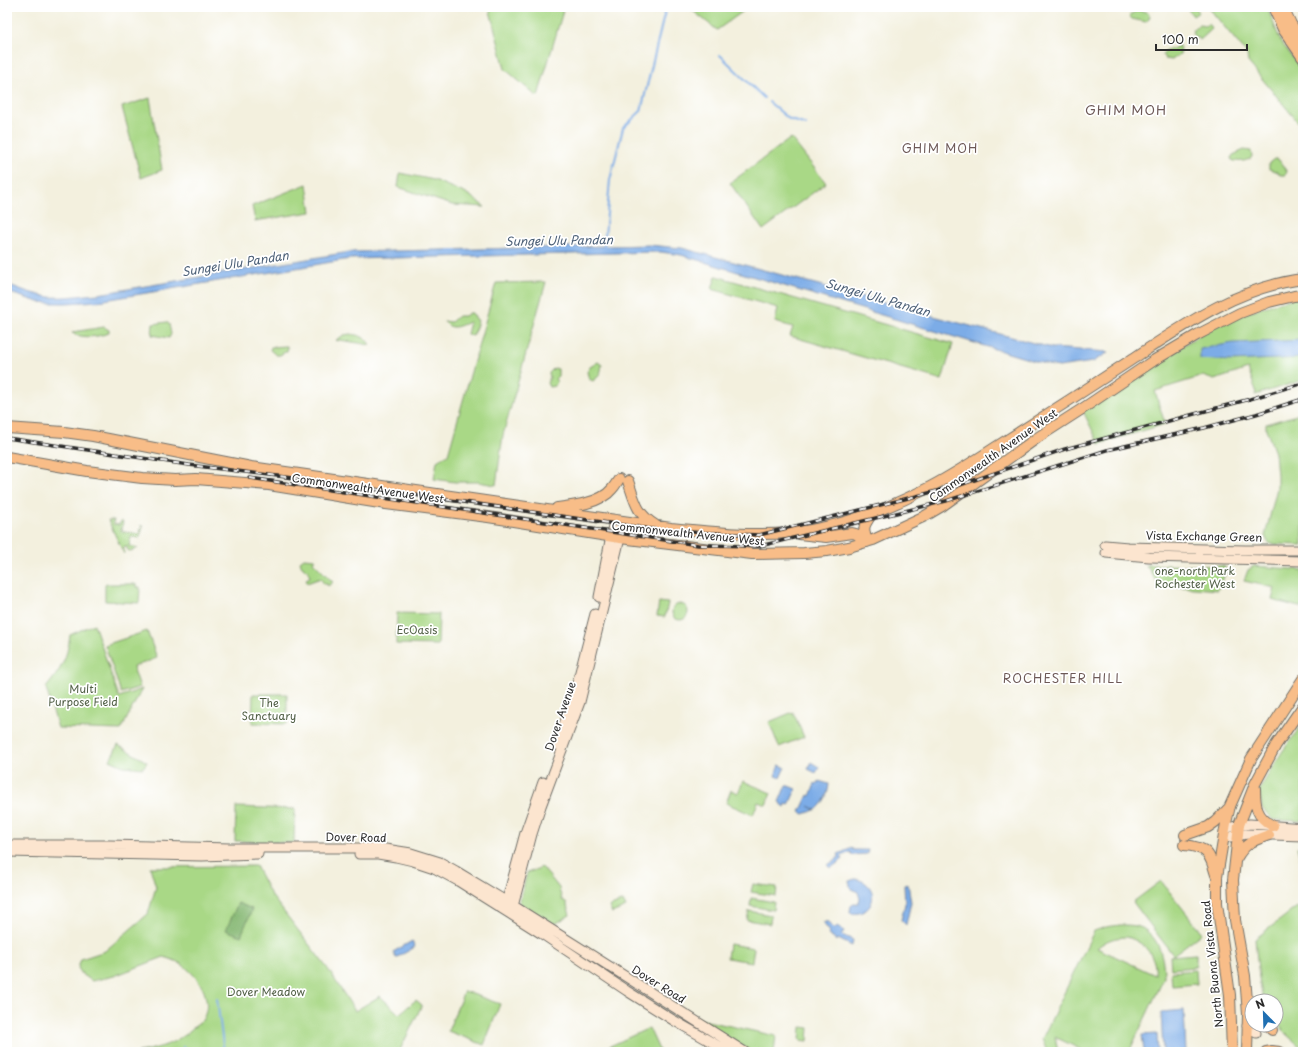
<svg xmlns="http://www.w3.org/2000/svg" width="1310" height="1059" viewBox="0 0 1310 1059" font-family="'Playpen Sans',sans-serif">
	<rect width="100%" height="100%" fill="#fff"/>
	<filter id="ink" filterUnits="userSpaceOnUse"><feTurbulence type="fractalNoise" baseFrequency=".025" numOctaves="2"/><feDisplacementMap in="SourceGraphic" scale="8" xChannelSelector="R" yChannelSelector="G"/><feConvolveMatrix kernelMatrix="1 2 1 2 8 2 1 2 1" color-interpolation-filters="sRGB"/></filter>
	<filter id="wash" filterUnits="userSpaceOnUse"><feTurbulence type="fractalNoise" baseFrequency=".012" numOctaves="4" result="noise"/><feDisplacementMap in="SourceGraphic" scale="16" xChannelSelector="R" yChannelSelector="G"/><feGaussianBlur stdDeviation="0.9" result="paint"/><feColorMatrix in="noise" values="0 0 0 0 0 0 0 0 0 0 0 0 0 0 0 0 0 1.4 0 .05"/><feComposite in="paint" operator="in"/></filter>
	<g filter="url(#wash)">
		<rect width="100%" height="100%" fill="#f3f0de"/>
		<path fill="#a9d886" stroke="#6a8258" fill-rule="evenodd" d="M489 7H558L563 11 538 96 535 95 505 69Z
			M688 7H749L717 30Z
			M1186 7H1195L1199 12 1193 16Z
			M1208 7H1267L1281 42 1303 71V128L1248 62 1247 54Z
			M1137 10 1147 12 1150 16 1149 19 1146 22 1132 19 1129 16Z
			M1208 24 1212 29 1200 40 1198 37 1196 39 1193 35 1194 29 1199 25 1205 26Z
			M1179 45 1181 48 1180 54 1172 60 1165 59 1162 54 1170 49H1173Z
			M150 98 162 170 141 178 122 107Z
			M791 138 826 183 763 230 730 183Z
			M1244 150 1251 151 1252 157C1249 161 1237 163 1232 160L1231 158 1233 155Z
			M1274 159H1277L1279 160 1287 172 1285 175H1280L1278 172 1269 169V163Z
			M400 173 434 180 469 195 485 207 452 205 398 187Z
			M307 184 311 212 255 221 252 206Z
			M716 276 953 344 942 380 790 336 793 327 775 322 778 308 712 289Z
			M546 282 503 435 496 485 478 482H455L434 479 437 461 448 454 496 283Z
			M1303 295V380L1255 395 1256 391 1248 369 1214 380 1203 376 1155 391 1165 424 1099 444 1082 409 1225 319Z
			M469 313H472L478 321 473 336 467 334 470 322C460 325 452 332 444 321L451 322 458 316H465Z
			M167 322 169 324 171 334 169 338 152 335 153 324Z
			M104 327 109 330V333C97 337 84 339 72 333L73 332Z
			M350 334C359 335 366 337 370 345L340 340 337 341 336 340 344 335Z
			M287 346 288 348 287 351 280 355H276L270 350 271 347Z
			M598 362 602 365 600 375 593 381 589 379 587 372 590 367Z
			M554 368 558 369V376L555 379 557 381 555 386 549 387 547 383 550 377 549 373Z
			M1303 413V545L1271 544 1268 542 1265 536 1277 488V475L1275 453 1266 429V424Z
			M108 520H114L113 524 119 525 121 521 123 522 121 531 139 534 142 525H143L140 538 131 537 129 546 138 548 129 552 126 546 123 547 125 553 124 554Z
			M304 558 315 559 313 562 333 582 328 586 327 584H324L321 579H318L307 583 306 579 310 577 307 569 305 570 303 566 302 567 300 561Z
			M1146 565 1222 566 1225 567 1226 572 1218 590 1159 585Z
			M1254 566 1303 570V608L1272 600 1275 588 1244 581 1248 570Z
			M105 584H136V587H140L139 603 105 601Z
			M659 602 668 603 665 617 657 616Z
			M672 612a8 8 0 1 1 16 0a8 8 0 1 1-16 0Z
			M397 613 439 614 438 645 396 644Z
			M94 624 119 697 142 689 121 730 58 728 46 688C61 669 67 660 70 635Z
			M147 631 157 658 133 667 140 687 121 693 105 645Z
			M253 694H287V724L252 723Z
			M793 712 804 737 779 747 769 722Z
			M1303 723V821L1273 820 1262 808 1259 790 1282 752Z
			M118 745 147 762 143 768 123 766 110 760Z
			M743 781 771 793 766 805 758 802 753 815 726 803 731 790 738 793Z
			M236 807 295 809 294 843 235 841Z
			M1303 846V868L1297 847Z
			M256 866 271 895 328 969 355 1011 380 996 399 1014 416 1000 422 1005 399 1052H138C163 1047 175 1044 194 1027 197 1025 201 1022 203 1019 214 999 198 975 181 964 177 961 170 959 164 957L114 976 92 981 82 974 78 968 81 959 105 951 148 914 156 887 150 867Z
			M542 867 559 888 562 900 566 902 570 915 555 924 519 904 527 873Z
			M1161 881 1202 933 1173 955 1133 902Z
			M753 884 777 887 776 896 751 892Z
			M751 898 774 902 773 910 750 906Z
			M623 901 626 907 612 913 609 907Z
			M1297 907 1301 911 1303 910V1049L1286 1034 1276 1019V1001L1263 1000 1259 979 1255 939Z
			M749 911 771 915 770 924 747 920Z
			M1120 925C1127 925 1135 925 1142 928 1160 938 1164 959 1164 978L1129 1052H1086L1055 1037 1058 1052H1047L1042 1039 1094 931 1106 927ZM1127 937C1144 942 1157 956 1155 975L1097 948C1106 940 1115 937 1127 937Z
			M729 944 754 948 752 962 727 958Z
			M1196 954V967L1171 969 1170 956Z
			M1196 970 1197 984 1172 986 1171 972Z
			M464 991 500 1004 484 1045 448 1031Z
			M698 1019 776 1036 774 1052H748Z
			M801 1027 809 1028 808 1041 800 1040Z
			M649 1028 660 1052H597Z"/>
		<path fill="#86b873" stroke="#58724f" d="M238 903 252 909 241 936 226 930Z"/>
		<path fill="#7cace7" stroke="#546c89" d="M649 245 682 248 1052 348 1109 352 1093 362 1059 367 1048 365 681 255 661 252 350 259 99 301 67 303H50L38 302 7 292V284C20 289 35 295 50 297 66 298 82 295 98 294L349 252Z
			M1303 340V358L1231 361 1200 359V349L1233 343Z
			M811 762 819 767 816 773 808 769Z
			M779 765 785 767 780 778 775 776Z
			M819 781 829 784C828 795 824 803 816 810L808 806 815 810 804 814 800 812 808 795 810 796 815 784 817 785Z
			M786 785 796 789 789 805 786 804 785 807 779 802Z
			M852 848 853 850H868L867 854 852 855 851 852 841 856 843 859 831 868 828 865 839 857 838 854Z
			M855 879C882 883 876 918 850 913L851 905 858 903 860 899 858 892 851 889 849 881Z
			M908 884 911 902 906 925 901 920 905 904 904 885Z
			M828 921 834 929 837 926 845 931 842 935 853 940 852 946 838 939 837 941 828 935 830 932 823 923Z
			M412 941 415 947 396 958 393 952Z
			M1184 1010 1186 1052H1163L1161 1012Z
			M1157 1034 1158 1052H1144L1142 1035Z"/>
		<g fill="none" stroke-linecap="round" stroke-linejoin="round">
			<path stroke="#7cace7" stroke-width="2" d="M720 55 764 98
				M769 102 789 119 806 125
				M604 247 610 180 623 128 641 111 666 7
				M217 999 224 1052
				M183 1047 191 1052"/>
		</g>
	</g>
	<g filter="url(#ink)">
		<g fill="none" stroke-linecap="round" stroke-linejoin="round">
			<g stroke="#71706a" stroke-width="11">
				<path id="secondary" d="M1105 545 1128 547 1245 550H1303
					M1106 553 1149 557 1303 561
					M599 597 614 520
					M557 745 574 695 595 614
					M1226 828 1250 824 1303 828
					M1224 838 1247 834 1303 836
					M7 845H110L230 848H379L411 853 440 862 456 871 514 906 745 1052
					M7 852 202 856 258 854
					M359 854H378L396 857 413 861 434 868 458 881 542 934 627 991 673 1020 729 1052
					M505 907 525 833 543 782
					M512 910 532 834 541 806 580 702 620 538 621 521
					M1247 1026 1256 1033"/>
			</g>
			<g stroke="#71706a" stroke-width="12">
				<path id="primary" d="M1273 7 1283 29 1303 58
					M1283 7 1291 24 1303 42
					M7 428 64 432 93 436 251 467 671 528C710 532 750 536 790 533 836 528 885 510 926 489 954 475 980 457 1007 440 1048 414 1090 387 1131 360 1184 325 1238 287 1303 279
					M7 457 87 471 142 478 175 480 196 479 269 485 386 504 488 517 620 538 752 554 804 553 827 551 849 547 873 540 925 516 942 506 1037 438 1082 409 1153 361 1197 335 1240 313 1269 302 1294 296 1303 295
					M628 481C635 501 636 513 655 525
					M557 508C574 506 601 503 612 489 615 486 617 482 619 479
					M799 534 826 537 852 533 856 534 867 542
					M867 542C862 525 864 526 873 512
					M1255 788C1255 806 1256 817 1273 826
					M1185 835 1208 827 1215 822 1230 807
					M1184 845C1207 847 1210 853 1216 875
					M1236 859C1245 843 1252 841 1269 835
					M1267 1025 1272 1030
					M1232 1052 1230 995 1217 903V877L1226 823 1230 806 1251 759 1303 679
					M1247 1052 1248 1014 1245 976 1235 920 1233 880 1239 825 1255 784 1276 745 1303 706
					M1266 1052 1272 1051 1280 1052"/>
			</g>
			<use href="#secondary" stroke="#fce5cf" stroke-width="9"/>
			<use href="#primary" stroke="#f8bd88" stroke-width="10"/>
			<g stroke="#2b2b2b" stroke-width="3.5">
				<path id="rail" d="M7 438 189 465 318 481 665 531 759 535 957 486 1065 449 1250 399 1303 383
					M250 478 698 545 760 546 946 501 1107 450 1204 428 1256 414 1303 399"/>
			</g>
			<use href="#rail" stroke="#fff" stroke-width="2" stroke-dasharray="6" stroke-linecap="butt"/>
		</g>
	</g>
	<g text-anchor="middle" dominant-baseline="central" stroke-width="3.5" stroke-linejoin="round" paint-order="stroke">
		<g font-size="11" fill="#2b2b2b" stroke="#fff">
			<text transform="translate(993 455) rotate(-35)">Commonwealth Avenue West</text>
			<text transform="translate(368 488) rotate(8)">Commonwealth Avenue West</text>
			<text transform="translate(688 533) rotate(6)">Commonwealth Avenue West</text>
			<text transform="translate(1204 536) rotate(1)">Vista Exchange Green</text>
			<text transform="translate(560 716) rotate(-71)">Dover Avenue</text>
			<text transform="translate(356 837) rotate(1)">Dover Road</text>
			<text transform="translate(1212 964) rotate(-96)">North Buona Vista Road</text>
			<text transform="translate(659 984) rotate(32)">Dover Road</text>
		</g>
		<g font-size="11" fill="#515f46" stroke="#fff">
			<text x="1195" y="570">one-north Park<tspan x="1195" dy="13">Rochester West</tspan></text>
			<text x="417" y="629">EcOasis</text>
			<text x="83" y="688">Multi<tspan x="83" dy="13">Purpose Field</tspan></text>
			<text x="269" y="702">The<tspan x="269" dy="13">Sanctuary</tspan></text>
			<text x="266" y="991">Dover Meadow</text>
		</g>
		<g font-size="12" letter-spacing="1" fill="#6d5957" stroke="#fff">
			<text x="940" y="148">GHIM MOH</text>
			<text x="1063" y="678">ROCHESTER HILL</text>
		</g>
		<g font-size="12" font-style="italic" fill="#4b5f76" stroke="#fff">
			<text transform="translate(559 240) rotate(-1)">Sungei Ulu Pandan</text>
			<text transform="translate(235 263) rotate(-9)">Sungei Ulu Pandan</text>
			<text transform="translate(878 297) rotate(16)">Sungei Ulu Pandan</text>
		</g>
		<g font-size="13" letter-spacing="1" fill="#6d5957" stroke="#fff">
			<text x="1126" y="109">GHIM MOH</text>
		</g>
	</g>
	<rect width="1310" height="1059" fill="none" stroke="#fff" stroke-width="24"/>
	<g transform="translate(1264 1013) rotate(337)"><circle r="19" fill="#ffffff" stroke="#aaaaaa"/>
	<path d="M0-3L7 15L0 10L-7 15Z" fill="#1f6fb2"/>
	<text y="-6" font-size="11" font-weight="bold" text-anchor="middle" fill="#2b2b2b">N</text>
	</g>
	<path d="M1156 44v6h91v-6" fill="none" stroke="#2b2b2b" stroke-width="2"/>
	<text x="1162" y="44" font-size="12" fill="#2b2b2b" stroke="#ffffff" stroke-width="3" paint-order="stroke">100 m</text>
</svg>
